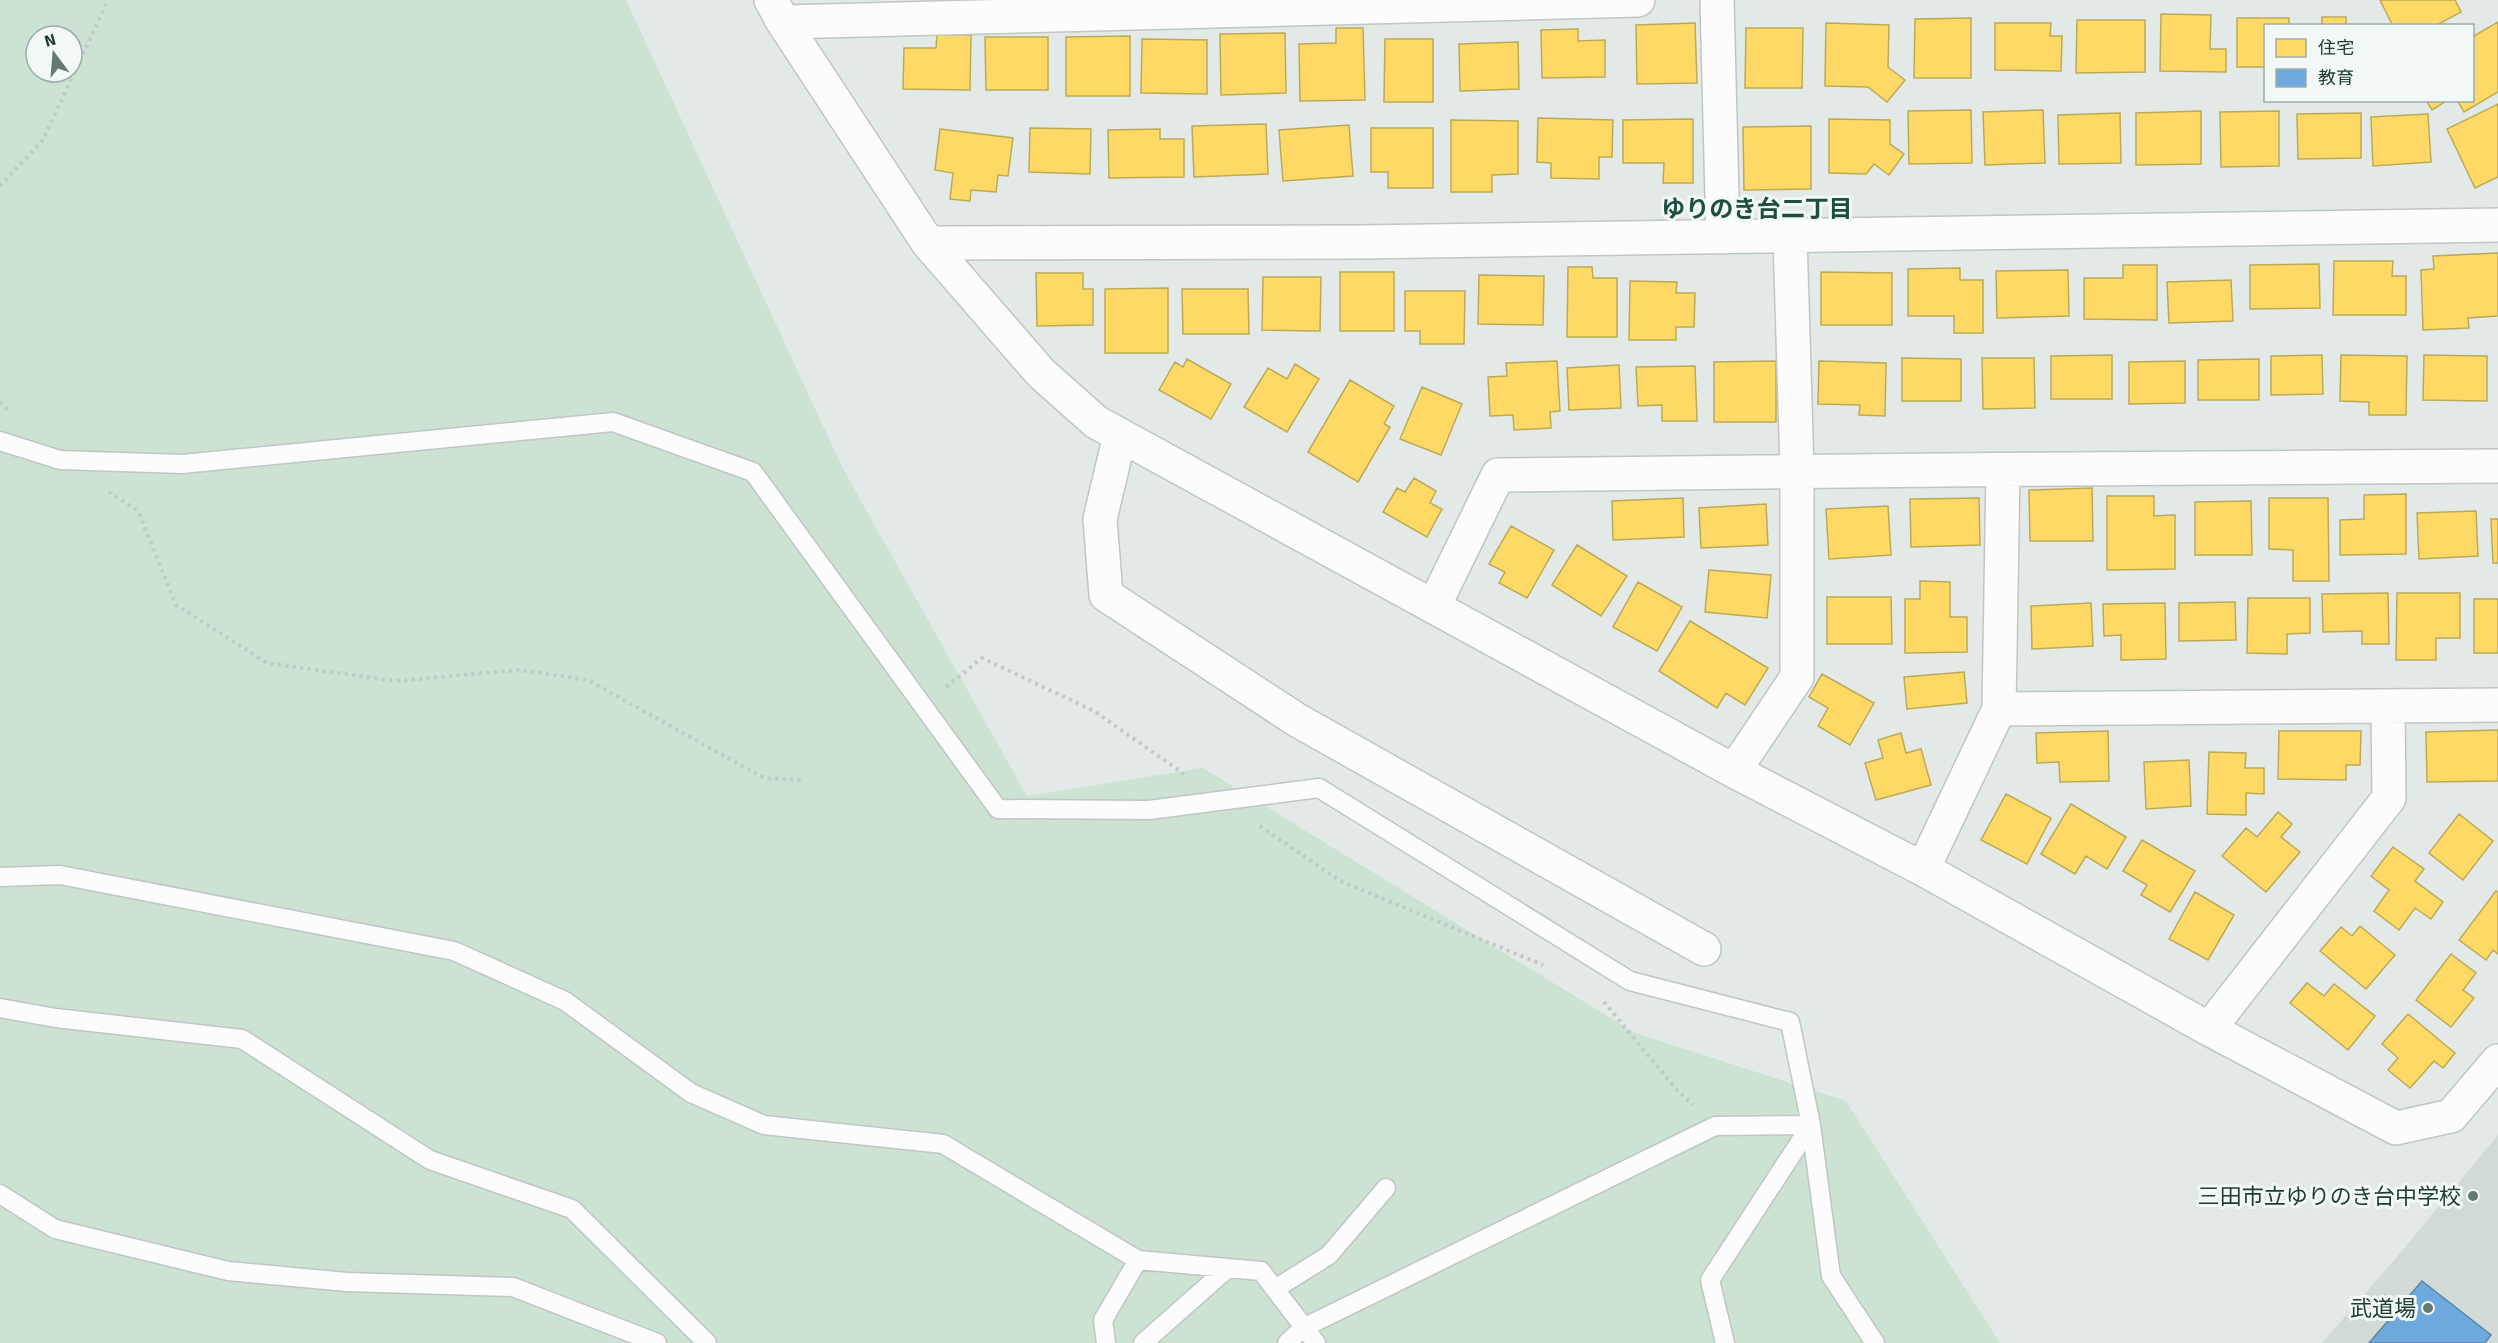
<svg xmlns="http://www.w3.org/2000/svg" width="2498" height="1343" viewBox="0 0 2498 1343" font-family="Signika,'Noto Sans JP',sans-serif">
	<rect width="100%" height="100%" fill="#e3e9e6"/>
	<path fill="#d1dad6" d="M2498 1135V1343H2322L2397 1257Z"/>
	<path fill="#cce2d2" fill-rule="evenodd" d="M0 0H626L842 467 1027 796 1203 768 1635 1033 1846 1101 2000 1343H0ZM36 36H72V72H36Z"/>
	<path fill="#ffd966" stroke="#bcaa57" stroke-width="1.5" d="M2380 0H2455L2461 12 2435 26H2393Z
		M2161 14 2211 15 2210 49H2226V72L2160 71Z
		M2322 17H2346V26H2322Z
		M1971 18V78H1914L1915 19Z
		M2237 18H2289V26H2266V67H2237Z
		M2077 20H2145V72L2076 73Z
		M2498 22V92L2464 112 2457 100H2472V37Z
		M1695 23 1697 83 1637 84 1636 25Z
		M1826 23 1889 25 1888 67 1905 80 1887 102 1868 87 1825 86Z
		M1995 23H2051L2050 36H2062L2061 71 1995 70Z
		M1336 28H1363L1365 100 1300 101 1299 44 1336 43Z
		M1746 28H1803L1802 88H1745Z
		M1578 29V41L1605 40V77L1542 78 1541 30Z
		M1285 33 1286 93 1221 95 1220 34Z
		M937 34 971 35 970 90 903 89 904 48H936Z
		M1130 36V96H1066V37Z
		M985 37H1048V90H986Z
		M1142 39 1207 40V94L1141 93Z
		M1385 39H1433V102H1384Z
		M1518 42 1519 89 1460 91 1459 44Z
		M2426 100H2448L2432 110Z
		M2498 104V177L2475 188 2447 129Z
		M1971 110 1972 163 1909 164 1908 111Z
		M2043 110 2045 163 1985 165 1983 112Z
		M2201 111V164L2136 165V113Z
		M2279 111V166L2221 167 2220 112Z
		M2120 113 2121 163 2059 164 2058 115Z
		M2361 113V158L2298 159 2297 114Z
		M2428 114 2431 162 2373 166 2371 117Z
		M1538 118 1613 120 1612 157H1599V179L1551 178V163L1537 162Z
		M1693 119V183H1663L1664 163H1623V120Z
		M1829 119 1890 120V144L1904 154 1889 175 1874 164 1866 174 1829 173Z
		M1451 120 1518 121V174L1492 175V192H1451Z
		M1266 124 1268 174 1194 177 1192 126Z
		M1349 125 1353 176 1283 181 1279 130Z
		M1811 126V189L1744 190 1743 127Z
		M1030 128 1091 129 1090 174 1029 172Z
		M1371 128H1433V188H1388V172H1371Z
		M940 129 1013 138 1008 176 998 175 996 192 971 190 970 201 950 199 953 173 935 170Z
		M1160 129V139H1184V177L1109 178 1108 130Z
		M2498 253V316L2468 318 2469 328 2423 330 2421 270 2434 269 2433 256Z
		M2334 261H2393L2392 276H2406V315H2333Z
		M2319 264 2320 308 2250 309V265Z
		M2123 265H2157V320L2084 319V278H2123Z
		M1568 267H1592L1593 278H1617V337H1567Z
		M1960 268V280H1983V333H1954V316H1908V269Z
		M2068 270 2069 316 1997 318 1996 271Z
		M1340 272H1394V331H1340Z
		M1821 272 1892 273V325H1821Z
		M1036 273H1083V289H1093V325L1037 326Z
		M1479 275 1544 276 1543 325 1478 324Z
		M1263 277H1321L1320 331 1262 330Z
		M2231 280 2233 321 2169 323 2167 282Z
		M1630 281 1677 282 1676 293H1695L1694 327H1676V340H1629Z
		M1168 288V353H1105V289Z
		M1182 289H1248L1249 334H1183Z
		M1405 291H1465L1464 344H1420V331H1405Z
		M2112 355V399H2051V356Z
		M2322 355 2323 394 2271 395V356Z
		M2341 355 2407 356 2406 415H2369V402L2340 401Z
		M2424 355 2487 356V401L2423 400Z
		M1902 358 1961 359V401H1902Z
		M1982 358H2034L2035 408 1983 409Z
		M1187 359 1231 384 1211 419 1159 390 1175 362 1183 367Z
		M2259 359V400H2198V360Z
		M1557 361 1560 411 1550 412 1551 428 1514 430 1513 415 1490 416 1488 377 1507 376 1506 363Z
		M1776 361V422H1714V362Z
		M1819 361 1886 363 1885 416 1859 415 1860 405 1818 404Z
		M2185 361V403L2129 404V362Z
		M1295 364 1319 379 1287 432 1244 407 1268 368 1287 379Z
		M1619 365 1621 408 1569 410 1567 368Z
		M1695 366 1697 421H1662V405L1638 406 1636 367Z
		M1350 380 1394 406 1384 424 1390 427 1358 482 1308 452Z
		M1422 387 1462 404 1441 455 1400 439Z
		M1414 478 1436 491 1430 503 1442 509 1427 537 1383 512 1397 488 1405 492Z
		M2092 488 2093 541H2030L2029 490Z
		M2406 494V554L2340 555V520L2364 519V495Z
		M2107 496H2154V516L2175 515V569L2107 570Z
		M1683 498 1684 537 1613 540 1612 501Z
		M1979 498 1980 545 1911 547 1910 499Z
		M2269 498H2328L2329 581H2293V550L2269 549Z
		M2251 501 2252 555H2195V502Z
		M1766 504 1768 545 1701 548 1699 508Z
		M1888 506 1891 555 1829 559 1826 509Z
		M2476 511 2478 556 2419 559 2417 513Z
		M2491 519H2498V563H2493Z
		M1511 526 1554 550 1527 598 1499 583 1505 572 1489 564Z
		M1577 545 1627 576 1601 616 1552 585Z
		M1709 570 1771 575 1767 618 1705 612Z
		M1920 581 1950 582V617H1967V652L1905 653V599H1920Z
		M1638 582 1682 607 1657 651 1613 627Z
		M2388 593 2389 644H2362V631L2323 632 2322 594Z
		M2397 593H2460V638H2436V660H2396Z
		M1827 597H1891L1892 644H1827Z
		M2248 598H2310V633L2287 634V654L2247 653Z
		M2474 599H2498V653H2474Z
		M2235 602 2236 640 2179 641V603Z
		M2091 603 2093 646 2032 649 2031 606Z
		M2165 603 2166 659 2121 660V635L2104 636 2103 604Z
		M1690 621 1768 668 1745 705 1726 693 1717 708 1659 671Z
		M1964 672 1967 703 1907 709 1904 677Z
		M1822 674 1874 703 1850 745 1818 726 1828 708 1809 697Z
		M2498 730V781L2427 782 2426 732Z
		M2108 731 2109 781 2060 782 2059 762 2037 763 2036 733Z
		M2279 731H2361L2360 765H2346V780L2278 779Z
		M1901 733 1906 753 1921 749 1931 785 1876 800 1865 763 1883 758 1878 740Z
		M2209 752 2246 753 2245 768H2264V794L2246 793V815L2207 814Z
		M2189 760 2191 806 2146 809 2144 762Z
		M2006 794 2051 818 2027 864 1981 840Z
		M2071 804 2126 837 2107 869 2086 856 2075 874 2041 854Z
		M2278 812 2292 824 2281 837 2300 852 2266 892 2222 856 2246 828 2257 837Z
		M2459 814 2493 841 2463 880 2429 853Z
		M2142 840 2195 871 2170 912 2141 895 2147 885 2123 871Z
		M2393 847 2424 869 2415 881 2443 902 2431 919 2415 908 2399 930 2374 911 2389 890 2371 876Z
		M2496 891 2498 892V954L2493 950 2486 960 2459 940Z
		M2195 892 2234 915 2208 960 2169 939Z
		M2360 926 2395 955 2366 989 2320 951 2341 927 2352 936Z
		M2451 954 2476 973 2463 990 2474 998 2451 1027 2416 1000Z
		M2307 983 2324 996 2334 984 2375 1016 2348 1050 2290 1003Z
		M2408 1014 2455 1053 2443 1068 2434 1061 2410 1088 2388 1070 2398 1058 2382 1044Z"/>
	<path fill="#6fa8dc" stroke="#5888aa" stroke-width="1.5" d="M2422 1281 2491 1335 2485 1343H2369Z"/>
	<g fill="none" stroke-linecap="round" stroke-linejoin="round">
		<g stroke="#c0c6c3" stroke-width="21">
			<path id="service" d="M0 441 60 460 182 464 613 422 753 472 998 809 1149 810 1319 788 1630 981 1790 1022 1811 1125 1715 1126 1303 1328 1287 1343
				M0 877 60 875 454 951 565 1001 691 1093 764 1125 943 1144 1138 1260 1261 1271 1316 1343
				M0 1008 56 1018 242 1039 430 1160 572 1209 707 1343
				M1811 1125 1831 1276 1875 1343
				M0 1194 55 1229 228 1271 347 1282 513 1287 657 1343
				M1275 1289 1329 1255 1386 1188
				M1106 1343 1103 1320 1138 1260
				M1143 1343 1228 1268
				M1725 1343 1710 1280 1811 1125"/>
		</g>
		<g stroke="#c0c6c3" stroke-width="36">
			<path id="minor" d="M771 0 783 22 928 243 1041 373 1096 422 1734 771 1923 869 2209 1029 2396 1128 2451 1116 2498 1061
				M1717 0 1723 237
				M783 22 1638 0
				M928 243 1360 242 2498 225
				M1120 435 1100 519 1106 595 1297 720 1704 949
				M1434 606 1498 475C1831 469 2165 469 2498 466
				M1999 709 2498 705
				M1734 771 1797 677V469L1790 237
				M1923 869 1999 709 2003 470
				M2209 1029 2389 798 2388 706"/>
		</g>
		<path stroke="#c0c9c5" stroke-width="4" stroke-dasharray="3 4.5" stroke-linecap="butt" d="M0 186 43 140 108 0
			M0 402 10 412
			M109 492 138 511 176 605 267 663 396 681 519 670 588 680 764 778 803 780
			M946 687 982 658 1094 711 1184 774
			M1260 826 1340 881 1543 965
			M1604 1002 1677 1090 1693 1105"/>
		<use href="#service" stroke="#fbfcfb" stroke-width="18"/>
		<use href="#minor" stroke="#fbfcfb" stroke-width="33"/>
	</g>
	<g fill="#657972" stroke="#f1f8f5" stroke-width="2">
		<circle cx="2473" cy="1196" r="6"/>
		<circle cx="2428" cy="1308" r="6"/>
	</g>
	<g text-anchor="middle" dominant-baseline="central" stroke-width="6" stroke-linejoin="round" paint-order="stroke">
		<g font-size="22" fill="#213c34" stroke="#f1f8f5" text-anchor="end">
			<text x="2461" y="1196">三田市立ゆりのき台中学校</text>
			<text x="2416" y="1308">武道場</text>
		</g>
		<g font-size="24" font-weight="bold" fill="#1e4e41" stroke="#f1f8f5">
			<text x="1757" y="209">ゆりのき台二丁目</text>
		</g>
	</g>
	<rect x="2264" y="24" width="210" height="78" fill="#f1f8f5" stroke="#9eada8" stroke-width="1.5"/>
	<rect x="2276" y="39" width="30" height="18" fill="#ffd966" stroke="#9eada8" stroke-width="1.5"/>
	<text x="2318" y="54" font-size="18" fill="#213c34">住宅</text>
	<rect x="2276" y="69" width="30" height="18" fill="#6fa8dc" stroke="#9eada8" stroke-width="1.5"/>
	<text x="2318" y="84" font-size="18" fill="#213c34">教育</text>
	<g transform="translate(54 54) rotate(344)"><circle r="28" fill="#f1f8f5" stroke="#9eada8" stroke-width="1.5"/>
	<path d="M0-4.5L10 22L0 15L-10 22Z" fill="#657972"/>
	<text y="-9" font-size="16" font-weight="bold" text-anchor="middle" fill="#213c34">N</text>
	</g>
</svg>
